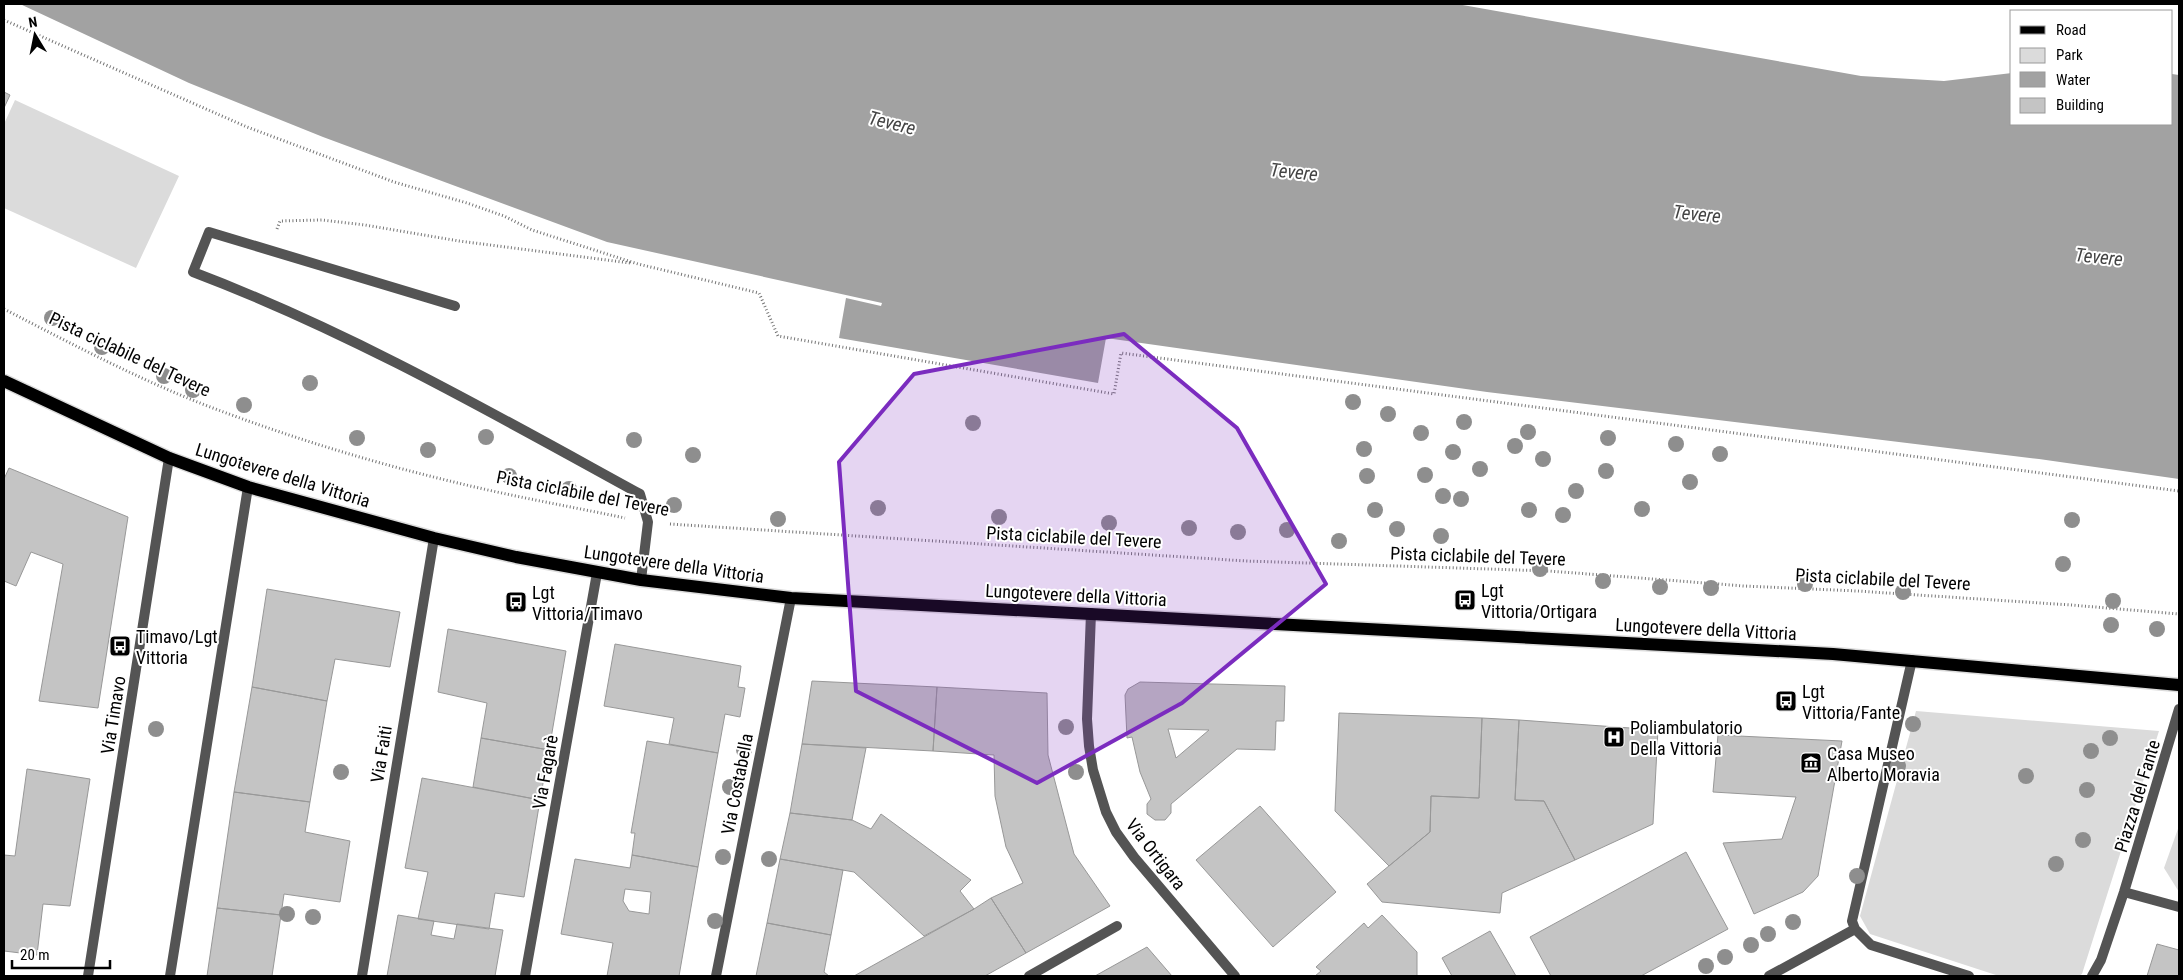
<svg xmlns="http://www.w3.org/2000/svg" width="2183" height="980" viewBox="0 0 2183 980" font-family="'Roboto Condensed',sans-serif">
	<rect width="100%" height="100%" fill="#fff"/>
	<path fill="#dbdbdb" d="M15 100 179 176 136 268 4 208V124Z
		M1916 711 2159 731 2082 974 2079 976H1999L1870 934 1860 916Z
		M2179 826V892L2164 868Z"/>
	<path fill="#a2a2a2" d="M20 4H1457L1861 76 1944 81 2012 73V124H2172V74L2179 75V479L2039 459 1487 392 1106 338 1098 383 839 338 846 298 881 306 882 303 607 242 323 137 189 83Z"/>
	<path fill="#c4c4c4" stroke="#989898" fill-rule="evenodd" d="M4 92 10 95 4 108Z
		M9 468 128 517 98 708 39 701 63 564 31 552 16 586 4 581V479Z
		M267 589 400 612 390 667 335 659 327 701 252 687Z
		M448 629 566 651 549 750 481 738 487 703 438 692Z
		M615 644 741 666 738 687 745 688 740 717 725 714 718 753 669 744 674 718 604 706Z
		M812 681 937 687 933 751 802 744Z
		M1140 682 1285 686 1284 721H1276L1275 750 1237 749 1171 804V813L1165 820H1155L1147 814V804L1151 799 1140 772 1132 737 1127 738 1125 695 1128 689ZM1168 729 1209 730 1176 758Z
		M252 687 327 701 310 802 234 792Z
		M937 687 1047 693 1048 755 1074 854 1110 906 1026 953 991 898 1023 883 1006 847 995 796 994 755 933 751Z
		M1339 713 1482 718 1479 798 1431 796 1430 832 1389 866 1335 811Z
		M1482 718 1519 720 1515 800 1544 801 1575 860 1502 893 1500 913 1382 902 1367 884 1430 832 1431 796 1479 798Z
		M1519 720 1658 730 1653 824 1575 860 1544 801 1515 800Z
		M1718 735 1842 741 1818 876 1803 892 1754 914 1723 843 1782 839 1796 797 1713 792Z
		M481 738 549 750 540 800 473 787Z
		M647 741 718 753 698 867 632 855 635 833H631Z
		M802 744 866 748 852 820 790 813Z
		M27 769 90 779 70 906 43 904 37 955 4 951V855L15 856Z
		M422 778 540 800 524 897 495 893 489 929 418 919 428 872 405 868Z
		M234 792 310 802 305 832 350 841 340 902 284 894 281 915 217 908Z
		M1260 806 1336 892 1273 947 1196 860Z
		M790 813 852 820 871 829 881 814 971 880 960 891 974 909 924 936 854 872 780 859Z
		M1686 852 1728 929 1641 976H1551L1530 937Z
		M632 855 698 867 679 976H607L613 943 561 934 575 859 630 868ZM625 889 651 892 649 914 629 911 623 901Z
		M780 859 843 870 831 935 767 923Z
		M991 898 1026 953 985 976H854L974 909Z
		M217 908 281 915 272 976H207Z
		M398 915 434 921 431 935 454 939 457 924 503 930 495 976H387Z
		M1382 915 1417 952V976H1315L1321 971 1316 967 1364 923 1368 928Z
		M767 923 831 935 824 972 829 976H756Z
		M1490 931 1516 976H1452L1442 958Z
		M2157 944 2179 950V976H2147Z
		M1147 947 1172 976H1095Z"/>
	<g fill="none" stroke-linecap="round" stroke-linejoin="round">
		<g stroke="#dbdbdb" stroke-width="15">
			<path id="primary" d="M4 381 169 458 248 487 277 495 434 538 516 557 641 580 791 598 1833 654 2179 685"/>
		</g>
		<path stroke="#767676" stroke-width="3" stroke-dasharray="1 2.5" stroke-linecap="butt" d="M4 20 247 127 394 182 467 203 504 216 532 230 638 264 759 293 778 336 1114 394 1121 353 2179 491
			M277 229 280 221 322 220 365 225 459 241 630 263
			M4 309C70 343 136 378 205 405 286 436 370 462 454 482 510 496 568 506 625 518
			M670 524 1246 561 1549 571 1744 586 1857 591 2071 605 2179 614"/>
		<path stroke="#545454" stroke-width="10" d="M455 306 209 232 193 272C349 331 494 414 640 494L648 522 641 580"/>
		<path stroke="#545454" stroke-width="10" d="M1091 613 1087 719 1089 746 1093 770 1106 812 1116 832 1134 857 1235 976
			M1912 660 1852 921 1855 929 1871 945 1969 976
			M2124 892 2179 907
			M88 976 169 458
			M170 976 248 487
			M362 976 434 538
			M525 976 597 573
			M716 976 791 598
			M1029 976 1117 926
			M1769 976 1855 929
			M2092 976 2101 960 2124 892 2179 709"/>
		<use href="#primary" stroke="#000" stroke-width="12"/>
	</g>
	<g fill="#8e8e8e">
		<circle cx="52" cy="318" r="8"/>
		<circle cx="102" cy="347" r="8"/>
		<circle cx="164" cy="376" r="8"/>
		<circle cx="310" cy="383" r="8"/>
		<circle cx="193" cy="390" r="8"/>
		<circle cx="1353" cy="402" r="8"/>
		<circle cx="244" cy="405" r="8"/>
		<circle cx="1388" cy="414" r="8"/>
		<circle cx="1464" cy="422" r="8"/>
		<circle cx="973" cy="423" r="8"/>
		<circle cx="1528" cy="432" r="8"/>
		<circle cx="1421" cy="433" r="8"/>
		<circle cx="486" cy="437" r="8"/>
		<circle cx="357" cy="438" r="8"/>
		<circle cx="1608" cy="438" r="8"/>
		<circle cx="634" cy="440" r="8"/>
		<circle cx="1676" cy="444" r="8"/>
		<circle cx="1515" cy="446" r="8"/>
		<circle cx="1364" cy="449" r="8"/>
		<circle cx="428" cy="450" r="8"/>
		<circle cx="1453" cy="452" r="8"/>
		<circle cx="1720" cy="454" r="8"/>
		<circle cx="693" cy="455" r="8"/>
		<circle cx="1543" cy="459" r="8"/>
		<circle cx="1480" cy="469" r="8"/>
		<circle cx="1606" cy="471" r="8"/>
		<circle cx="1425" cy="475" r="8"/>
		<circle cx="509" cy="476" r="8"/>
		<circle cx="1367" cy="476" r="8"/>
		<circle cx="1690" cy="482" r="8"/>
		<circle cx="569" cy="489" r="8"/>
		<circle cx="1576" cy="491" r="8"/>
		<circle cx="1443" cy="496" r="8"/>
		<circle cx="1461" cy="499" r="8"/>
		<circle cx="674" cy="505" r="8"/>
		<circle cx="878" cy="508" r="8"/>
		<circle cx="1642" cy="509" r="8"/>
		<circle cx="1375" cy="510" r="8"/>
		<circle cx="1529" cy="510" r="8"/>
		<circle cx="1563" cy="515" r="8"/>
		<circle cx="999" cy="517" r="8"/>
		<circle cx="778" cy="519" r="8"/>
		<circle cx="2072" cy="520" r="8"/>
		<circle cx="1109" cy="523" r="8"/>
		<circle cx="1189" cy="528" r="8"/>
		<circle cx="1397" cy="529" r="8"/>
		<circle cx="1287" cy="530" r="8"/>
		<circle cx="1238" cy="532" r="8"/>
		<circle cx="1441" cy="536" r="8"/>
		<circle cx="1339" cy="541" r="8"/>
		<circle cx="2063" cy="564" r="8"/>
		<circle cx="1540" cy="569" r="8"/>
		<circle cx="1603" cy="581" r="8"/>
		<circle cx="1805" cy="584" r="8"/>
		<circle cx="1660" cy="587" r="8"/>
		<circle cx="1711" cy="588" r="8"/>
		<circle cx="1903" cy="592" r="8"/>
		<circle cx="2113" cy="601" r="8"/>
		<circle cx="2111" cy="625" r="8"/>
		<circle cx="2157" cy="629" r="8"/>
		<circle cx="1913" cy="724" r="8"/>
		<circle cx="1066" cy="727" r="8"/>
		<circle cx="156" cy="729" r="8"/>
		<circle cx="2110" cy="738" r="8"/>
		<circle cx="744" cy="750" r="8"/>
		<circle cx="2091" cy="751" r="8"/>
		<circle cx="1898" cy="766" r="8"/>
		<circle cx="341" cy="772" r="8"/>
		<circle cx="1076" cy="772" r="8"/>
		<circle cx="2026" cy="776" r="8"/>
		<circle cx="730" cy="787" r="8"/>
		<circle cx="2087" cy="790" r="8"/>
		<circle cx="2083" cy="840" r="8"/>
		<circle cx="723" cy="857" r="8"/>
		<circle cx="769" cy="859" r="8"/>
		<circle cx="2056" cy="864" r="8"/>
		<circle cx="1857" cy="876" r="8"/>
		<circle cx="287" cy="914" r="8"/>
		<circle cx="313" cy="917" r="8"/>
		<circle cx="715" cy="921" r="8"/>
		<circle cx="1793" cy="922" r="8"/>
		<circle cx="1768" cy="934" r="8"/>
		<circle cx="1751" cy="945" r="8"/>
		<circle cx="1725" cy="957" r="8"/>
		<circle cx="1706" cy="966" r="8"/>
	</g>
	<path fill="#7b2cbf" fill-opacity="0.2" stroke="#7b2cbf" stroke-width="4" stroke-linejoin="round" d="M1124 334 1237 428 1326 584 1182 703 1037 783 856 691 839 462 914 374Z"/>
	<defs>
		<g id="bus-square" transform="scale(1.125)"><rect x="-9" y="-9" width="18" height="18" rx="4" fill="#000" stroke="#fff"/><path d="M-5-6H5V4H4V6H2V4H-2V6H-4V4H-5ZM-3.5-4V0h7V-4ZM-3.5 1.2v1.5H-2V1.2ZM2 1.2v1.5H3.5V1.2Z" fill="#fff"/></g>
		<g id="hospital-square" transform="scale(1.125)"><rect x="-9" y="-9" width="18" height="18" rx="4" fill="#000" stroke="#fff"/><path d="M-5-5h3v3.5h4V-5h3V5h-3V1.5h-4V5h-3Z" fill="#fff"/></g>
		<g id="museum-square" transform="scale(1.125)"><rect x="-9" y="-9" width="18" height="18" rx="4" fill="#000" stroke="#fff"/><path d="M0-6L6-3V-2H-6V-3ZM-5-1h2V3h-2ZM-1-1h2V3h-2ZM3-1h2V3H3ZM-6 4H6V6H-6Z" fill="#fff"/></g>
	</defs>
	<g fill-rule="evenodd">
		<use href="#bus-square" x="1465" y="600"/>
		<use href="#bus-square" x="516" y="602"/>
		<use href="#bus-square" x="120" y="646"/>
		<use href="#bus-square" x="1786" y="701"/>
		<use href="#hospital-square" x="1614" y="737"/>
		<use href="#museum-square" x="1811" y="763"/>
	</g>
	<g text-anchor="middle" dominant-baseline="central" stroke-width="4" stroke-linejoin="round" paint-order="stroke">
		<g font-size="18" fill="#000" stroke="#fff">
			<text transform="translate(130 354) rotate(25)">Pista ciclabile del Tevere</text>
			<text transform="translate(283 475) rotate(17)">Lungotevere della Vittoria</text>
			<text transform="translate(583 493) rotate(11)">Pista ciclabile del Tevere</text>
			<text transform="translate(1074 537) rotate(3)">Pista ciclabile del Tevere</text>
			<text transform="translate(1478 556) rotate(2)">Pista ciclabile del Tevere</text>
			<text transform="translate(674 564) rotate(8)">Lungotevere della Vittoria</text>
			<text transform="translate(1883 579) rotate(3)">Pista ciclabile del Tevere</text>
			<text transform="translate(1076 595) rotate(3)">Lungotevere della Vittoria</text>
			<text transform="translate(1706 629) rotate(3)">Lungotevere della Vittoria</text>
			<text transform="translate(113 715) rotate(-81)">Via Timavo</text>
			<text transform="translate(381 754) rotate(-81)">Via Faiti</text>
			<text transform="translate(545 772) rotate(-80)">Via Fagarè</text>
			<text transform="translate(737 784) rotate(-79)">Via Costabella</text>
			<text transform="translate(2137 796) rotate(-73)">Piazza del Fante</text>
			<text transform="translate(1156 854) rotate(52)">Via Ortigara</text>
		</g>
		<g font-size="18" fill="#000" stroke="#fff" text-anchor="start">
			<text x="1481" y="590">Lgt<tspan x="1481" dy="21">Vittoria/Ortigara</tspan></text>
			<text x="532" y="592">Lgt<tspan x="532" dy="21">Vittoria/Timavo</tspan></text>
			<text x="136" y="636">Timavo/Lgt<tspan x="136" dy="21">Vittoria</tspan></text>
			<text x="1802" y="691">Lgt<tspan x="1802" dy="21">Vittoria/Fante</tspan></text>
			<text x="1630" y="727">Poliambulatorio<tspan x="1630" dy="21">Della Vittoria</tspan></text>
			<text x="1827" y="753">Casa Museo<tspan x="1827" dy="21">Alberto Moravia</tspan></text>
		</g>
		<g font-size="19" font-style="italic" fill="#434343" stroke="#fff">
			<text transform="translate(892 123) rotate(14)">Tevere</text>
			<text transform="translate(1294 172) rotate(6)">Tevere</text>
			<text transform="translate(1697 214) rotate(6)">Tevere</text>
			<text transform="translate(2099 257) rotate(6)">Tevere</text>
		</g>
	</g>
	<rect width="2183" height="980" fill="none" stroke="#000000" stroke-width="10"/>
	<rect x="2010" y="10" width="162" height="115" fill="#ffffff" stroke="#999999"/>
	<rect x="2020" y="26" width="25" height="8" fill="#000000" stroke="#999999"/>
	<text x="2056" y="35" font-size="15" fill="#000000">Road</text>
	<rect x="2020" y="48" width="25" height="15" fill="#dbdbdb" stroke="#999999"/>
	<text x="2056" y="60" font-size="15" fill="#000000">Park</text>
	<rect x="2020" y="72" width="25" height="15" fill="#a2a2a2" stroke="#999999"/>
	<text x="2056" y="85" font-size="15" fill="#000000">Water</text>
	<rect x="2020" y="98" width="25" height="15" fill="#c4c4c4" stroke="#999999"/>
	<text x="2056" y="110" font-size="15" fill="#000000">Building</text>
	<g transform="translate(35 35) rotate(350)" stroke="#ffffff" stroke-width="4" paint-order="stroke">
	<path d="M0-4L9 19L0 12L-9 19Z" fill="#000000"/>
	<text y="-8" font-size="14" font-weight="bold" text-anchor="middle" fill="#000000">N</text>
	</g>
	<path d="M12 960v8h98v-8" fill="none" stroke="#000000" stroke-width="2.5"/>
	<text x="20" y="960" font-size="15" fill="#000000" stroke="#ffffff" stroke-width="4" paint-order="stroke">20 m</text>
</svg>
